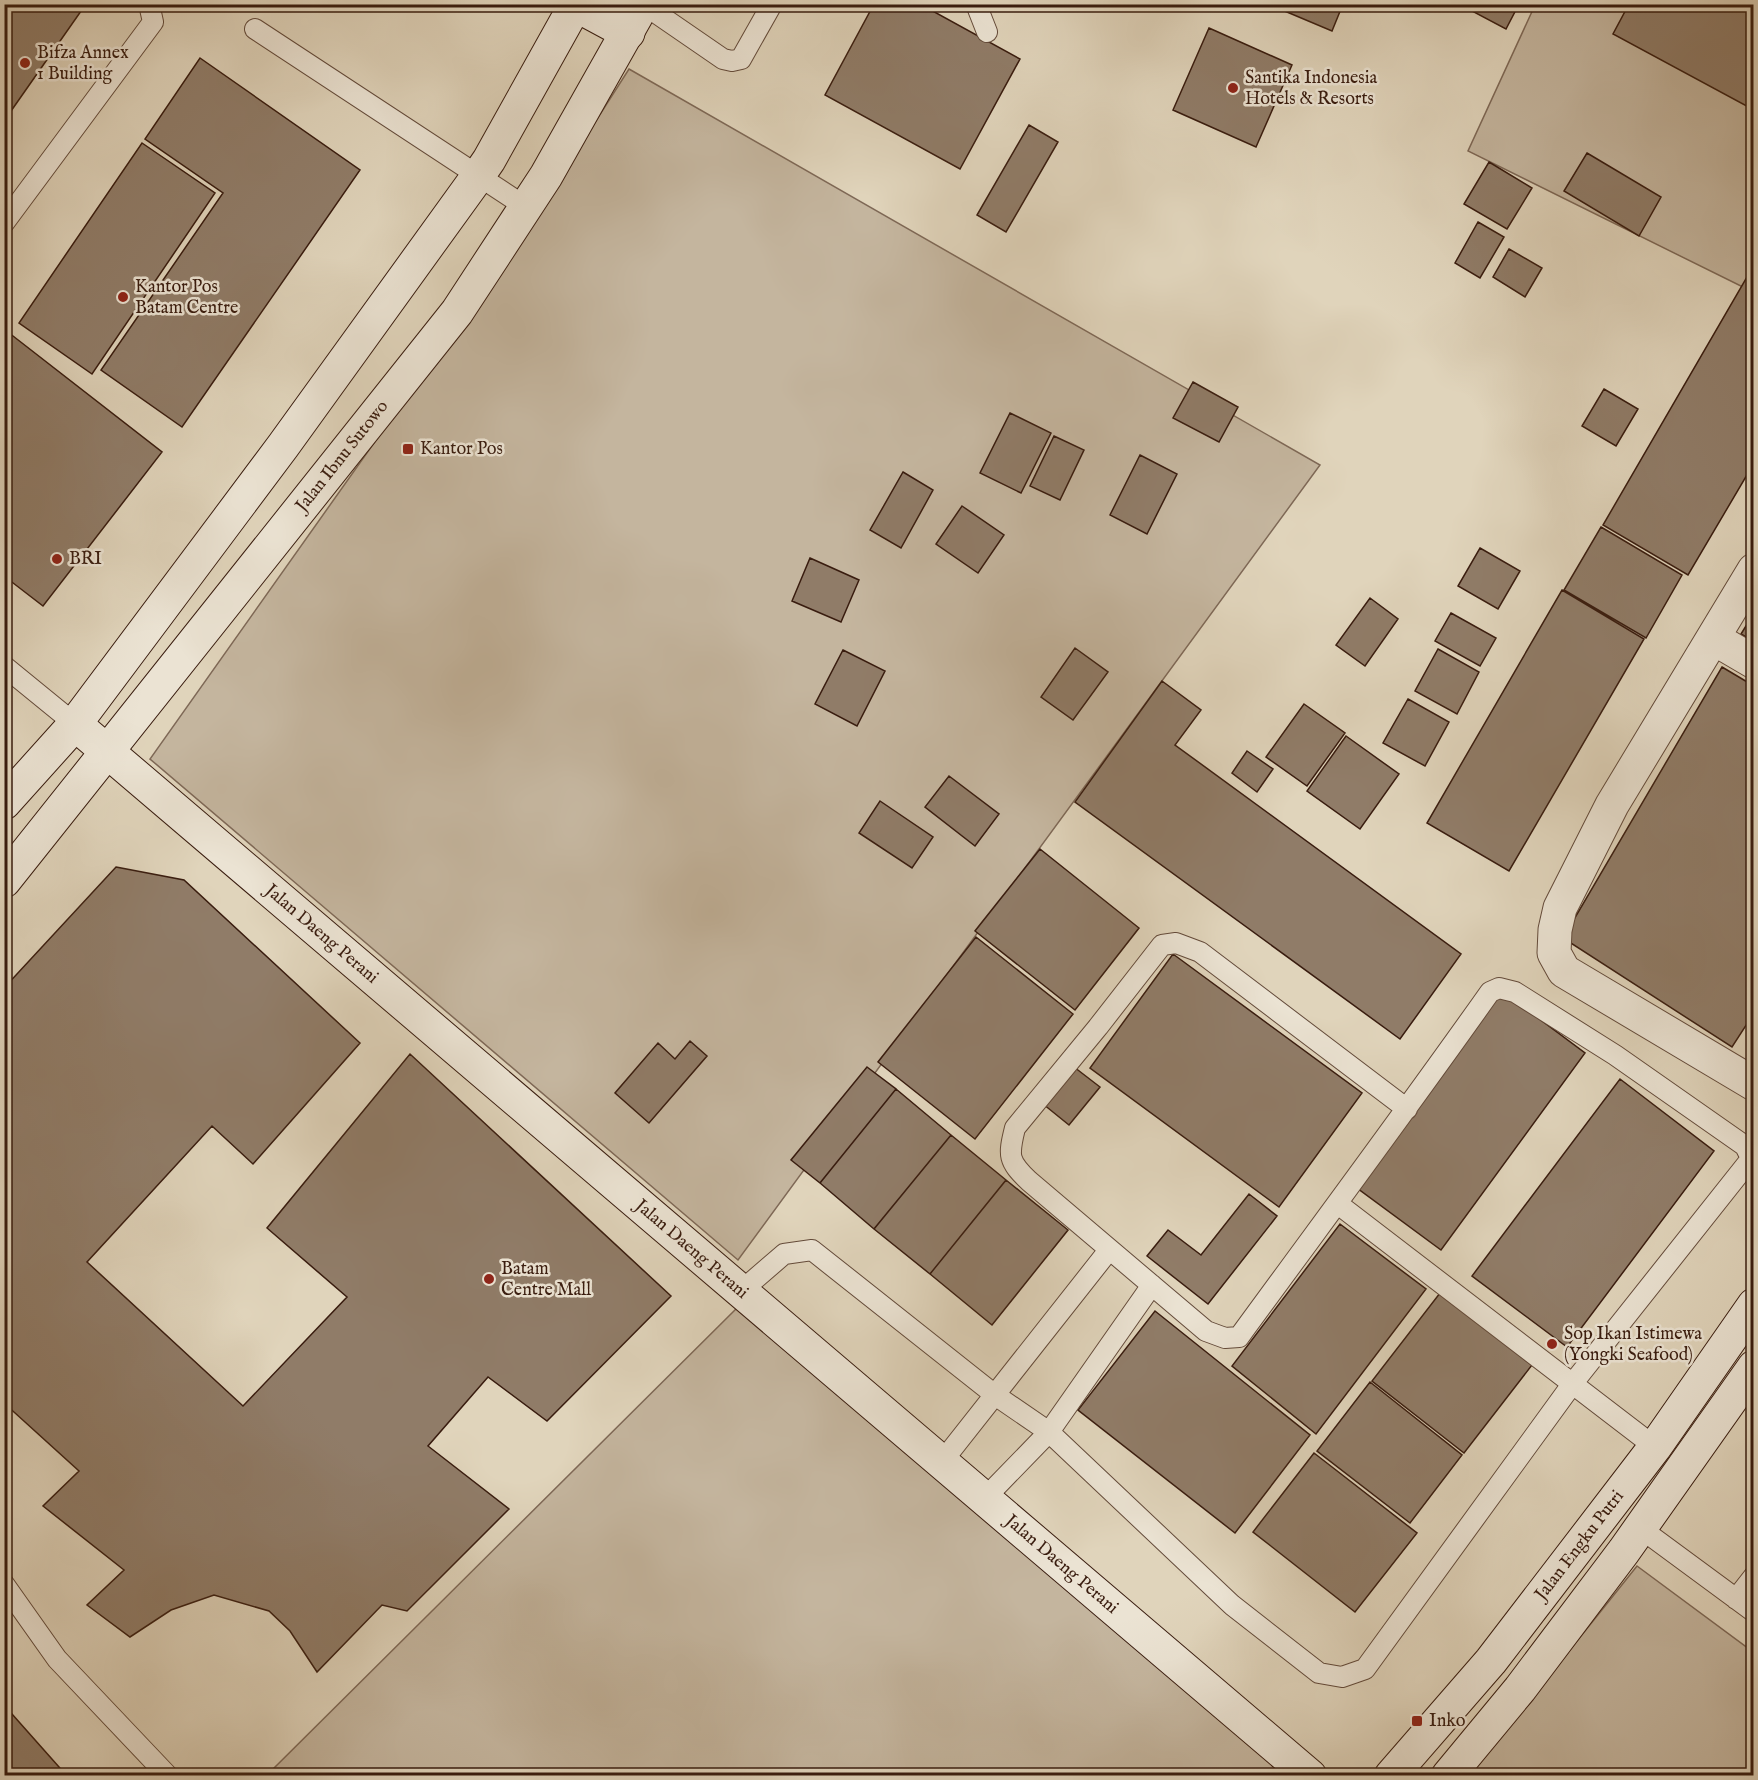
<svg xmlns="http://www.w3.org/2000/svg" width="1758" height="1780" viewBox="0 0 1758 1780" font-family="'IM FELL English',serif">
	<rect width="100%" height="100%" fill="#e0d4bb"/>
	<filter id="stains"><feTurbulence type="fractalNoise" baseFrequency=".00333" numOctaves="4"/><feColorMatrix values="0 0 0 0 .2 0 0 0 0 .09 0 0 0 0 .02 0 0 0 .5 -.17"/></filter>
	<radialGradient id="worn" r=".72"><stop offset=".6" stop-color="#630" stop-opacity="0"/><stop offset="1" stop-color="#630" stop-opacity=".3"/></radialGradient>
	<path fill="#c4b59e" stroke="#7e6856" stroke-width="1.5" d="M1535 5H1753V292L1468 151Z
		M629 69 1320 465 738 1260 150 759 537 213Z
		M740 1305 1284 1775 266 1776Z
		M1637 1566 1753 1652V1775L1469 1776Z"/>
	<path fill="#907c68" stroke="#391c0f" stroke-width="1.5" d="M4 4H86L4 121Z
		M874 4H920L1020 59 960 169 825 95Z
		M1268 4H1343L1332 31Z
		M1472 4H1519L1506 29 1470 10Z
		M1629 4H1754V110L1613 34Z
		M1209 28 1292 65 1256 147 1173 110Z
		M200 58 360 170 182 427 101 370 223 193 145 139Z
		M1029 125 1058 142 1006 232 977 215Z
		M142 143 215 193 92 374 19 323Z
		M1587 153 1661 197 1639 236 1564 191Z
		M1489 162 1532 188 1507 229 1464 204Z
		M1478 222 1504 237 1480 278 1455 263Z
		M1509 249 1542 268 1525 297 1493 277Z
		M1751 270 1754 272V463L1688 575 1603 525Z
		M4 329 162 452 43 606 4 576Z
		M1193 382 1238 407 1219 442 1173 418Z
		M1604 389 1638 409 1616 446 1582 426Z
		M1010 413 1051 433 1021 493 980 473Z
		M1054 436 1084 450 1060 500 1030 486Z
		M1140 455 1177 474 1147 534 1110 515Z
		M903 472 933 490 901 548 870 530Z
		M962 506 1004 535 978 573 936 544Z
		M1601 527 1682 575 1646 638 1564 590Z
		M1480 548 1520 571 1498 609 1458 586Z
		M810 558 859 580 841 622 792 601Z
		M1562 590 1644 639 1509 871 1427 823Z
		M1370 598 1398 619 1365 666 1336 645Z
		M1451 613 1496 638 1480 666 1435 641Z
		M1754 613V642L1741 634Z
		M1075 648 1108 672 1073 720 1041 697Z
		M1438 649 1479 672 1457 714 1415 691Z
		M843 650 885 671 857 726 815 704Z
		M1722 667 1754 686V1013L1732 1047 1563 938Z
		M1162 681 1201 710 1175 745 1461 954 1400 1039 1075 802Z
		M1408 699 1449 722 1425 766 1383 743Z
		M1304 704 1345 733 1307 786 1266 757Z
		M1346 736 1399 774 1360 829 1307 791Z
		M1247 751 1273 769 1257 792 1232 773Z
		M949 776 999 814 975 846 925 807Z
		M880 801 933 837 912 868 859 833Z
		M1040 849 1139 928 1075 1010 975 931Z
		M116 867 184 880 360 1043 253 1164 212 1126 87 1262 243 1406 347 1297 267 1228 410 1054 671 1296 547 1421 488 1377 428 1446 509 1509 407 1611 382 1605 317 1672 290 1631 269 1611 214 1595 171 1610 130 1637 87 1605 124 1570 43 1506 79 1471 4 1403V988Z
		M976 937 1073 1014 975 1139 878 1062Z
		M1173 954 1362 1093 1279 1207 1090 1068Z
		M1502 991 1585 1053 1441 1250 1357 1188Z
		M690 1041 707 1056 649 1123 615 1093 658 1043 675 1059Z
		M867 1067 896 1089 820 1183 791 1160Z
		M1074 1067 1100 1087 1069 1125 1043 1104Z
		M1620 1079 1714 1151 1567 1347 1472 1276Z
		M896 1089 951 1135 874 1229 820 1183Z
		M951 1135 1006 1180 930 1274 874 1229Z
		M1006 1180 1068 1230 992 1325 930 1274Z
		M1249 1194 1277 1216 1208 1304 1147 1256 1168 1230 1201 1255Z
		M1340 1224 1426 1289 1316 1434 1232 1366Z
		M1440 1293 1532 1365 1464 1453 1372 1381Z
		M1155 1311 1310 1435 1235 1533 1078 1410Z
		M1370 1382 1462 1455 1410 1523 1317 1451Z
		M1314 1453 1417 1533 1355 1612 1253 1532Z
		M4 1705 67 1776H4Z"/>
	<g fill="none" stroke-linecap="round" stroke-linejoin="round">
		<g stroke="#634a3a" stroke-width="22">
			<path id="lane" d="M643 4 723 59 732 61 741 59 772 4
				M976 4 987 32
				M255 29 526 207
				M4 223 153 22 149 4
				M4 666 75 724
				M1338 1204 1655 1447
				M740 1292 784 1254 812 1250 995 1395 1049 1432 1232 1605 1319 1673 1342 1677 1365 1669 1573 1383 1750 1160V1156L1745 1146 1615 1055 1515 992 1499 988 1490 992C1408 1108 1323 1222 1239 1337L1225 1338 1206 1331 1029 1181C1008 1161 1008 1156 1015 1128L1098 1027 1162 945 1176 943 1200 952 1407 1109
				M941 1463 1109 1250
				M984 1499 1049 1432 1152 1285
				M1640 1528 1754 1612
				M4 1584 57 1659 168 1776
				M1736 1599 1754 1576"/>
		</g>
		<g stroke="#634a3a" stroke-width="35">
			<path id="street" d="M1754 570 1612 805 1560 908 1555 930 1554 953 1564 971 1754 1084
				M1713 638 1754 662"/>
		</g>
		<g stroke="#391c0f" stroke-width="35">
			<g id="secondary">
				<path d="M576 5 628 33"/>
				<path id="s1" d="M75 724 1310 1776"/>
				<path d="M4 803 75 724 283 446 478 176 489 160 576 4"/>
				<path id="s2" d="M4 881 457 312 546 176 643 4"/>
				<path id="s3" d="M1391 1776 1491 1661 1655 1447 1754 1305"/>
				<path d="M1448 1776 1520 1689 1624 1551 1754 1367"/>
			</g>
		</g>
		<use href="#lane" stroke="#ebe3d3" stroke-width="20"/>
		<use href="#street" stroke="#ebe3d3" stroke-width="33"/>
		<use href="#secondary" stroke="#ebe3d3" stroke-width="33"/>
	</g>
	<g fill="#8f2418" stroke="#ebe3d3" stroke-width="2">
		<circle cx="25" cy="63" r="6"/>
		<circle cx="1233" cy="88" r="6"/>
		<circle cx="123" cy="297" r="6"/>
		<rect x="402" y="443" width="12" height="12" rx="3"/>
		<circle cx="57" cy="559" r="6"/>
		<circle cx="489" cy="1279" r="6"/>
		<circle cx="1552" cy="1344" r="6"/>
		<rect x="1411" y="1715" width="12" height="12" rx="3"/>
	</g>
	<g text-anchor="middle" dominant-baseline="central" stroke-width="5" stroke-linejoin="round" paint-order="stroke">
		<g font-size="18" fill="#391c0f" stroke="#ebe3d3" text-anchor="start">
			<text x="37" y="53">Bifza Annex<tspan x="37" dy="21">1 Building</tspan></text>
			<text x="1245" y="78">Santika Indonesia<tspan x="1245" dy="21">Hotels &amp; Resorts</tspan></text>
			<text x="135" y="287">Kantor Pos<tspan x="135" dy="21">Batam Centre</tspan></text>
			<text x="420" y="449">Kantor Pos</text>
			<text x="69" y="559">BRI</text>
			<text x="501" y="1269">Batam<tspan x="501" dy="21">Centre Mall</tspan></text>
			<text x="1564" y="1334">Sop Ikan Istimewa<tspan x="1564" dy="21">(Yongki Seafood)</tspan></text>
			<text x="1429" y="1721">Inko</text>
		</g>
		<g font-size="18" fill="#391c0f" stroke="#ebe3d3">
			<text stroke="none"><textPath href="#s2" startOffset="543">Jalan Ibnu Sutowo</textPath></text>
			<text stroke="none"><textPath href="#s1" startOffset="324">Jalan Daeng Perani</textPath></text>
			<text stroke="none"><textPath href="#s1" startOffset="810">Jalan Daeng Perani</textPath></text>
			<text stroke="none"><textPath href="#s3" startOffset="298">Jalan Engku Putri</textPath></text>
			<text stroke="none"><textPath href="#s1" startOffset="1296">Jalan Daeng Perani</textPath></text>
		</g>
	</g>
	<rect width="1758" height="1780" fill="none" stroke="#e0d4bb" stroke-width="24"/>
	<rect x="6" y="6" width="1746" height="1768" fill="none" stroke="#391c0f" stroke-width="3"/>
	<rect x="12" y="12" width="1734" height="1756" fill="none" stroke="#391c0f" stroke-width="1.5"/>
	<rect width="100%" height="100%" filter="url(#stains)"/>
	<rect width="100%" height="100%" fill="url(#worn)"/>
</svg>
